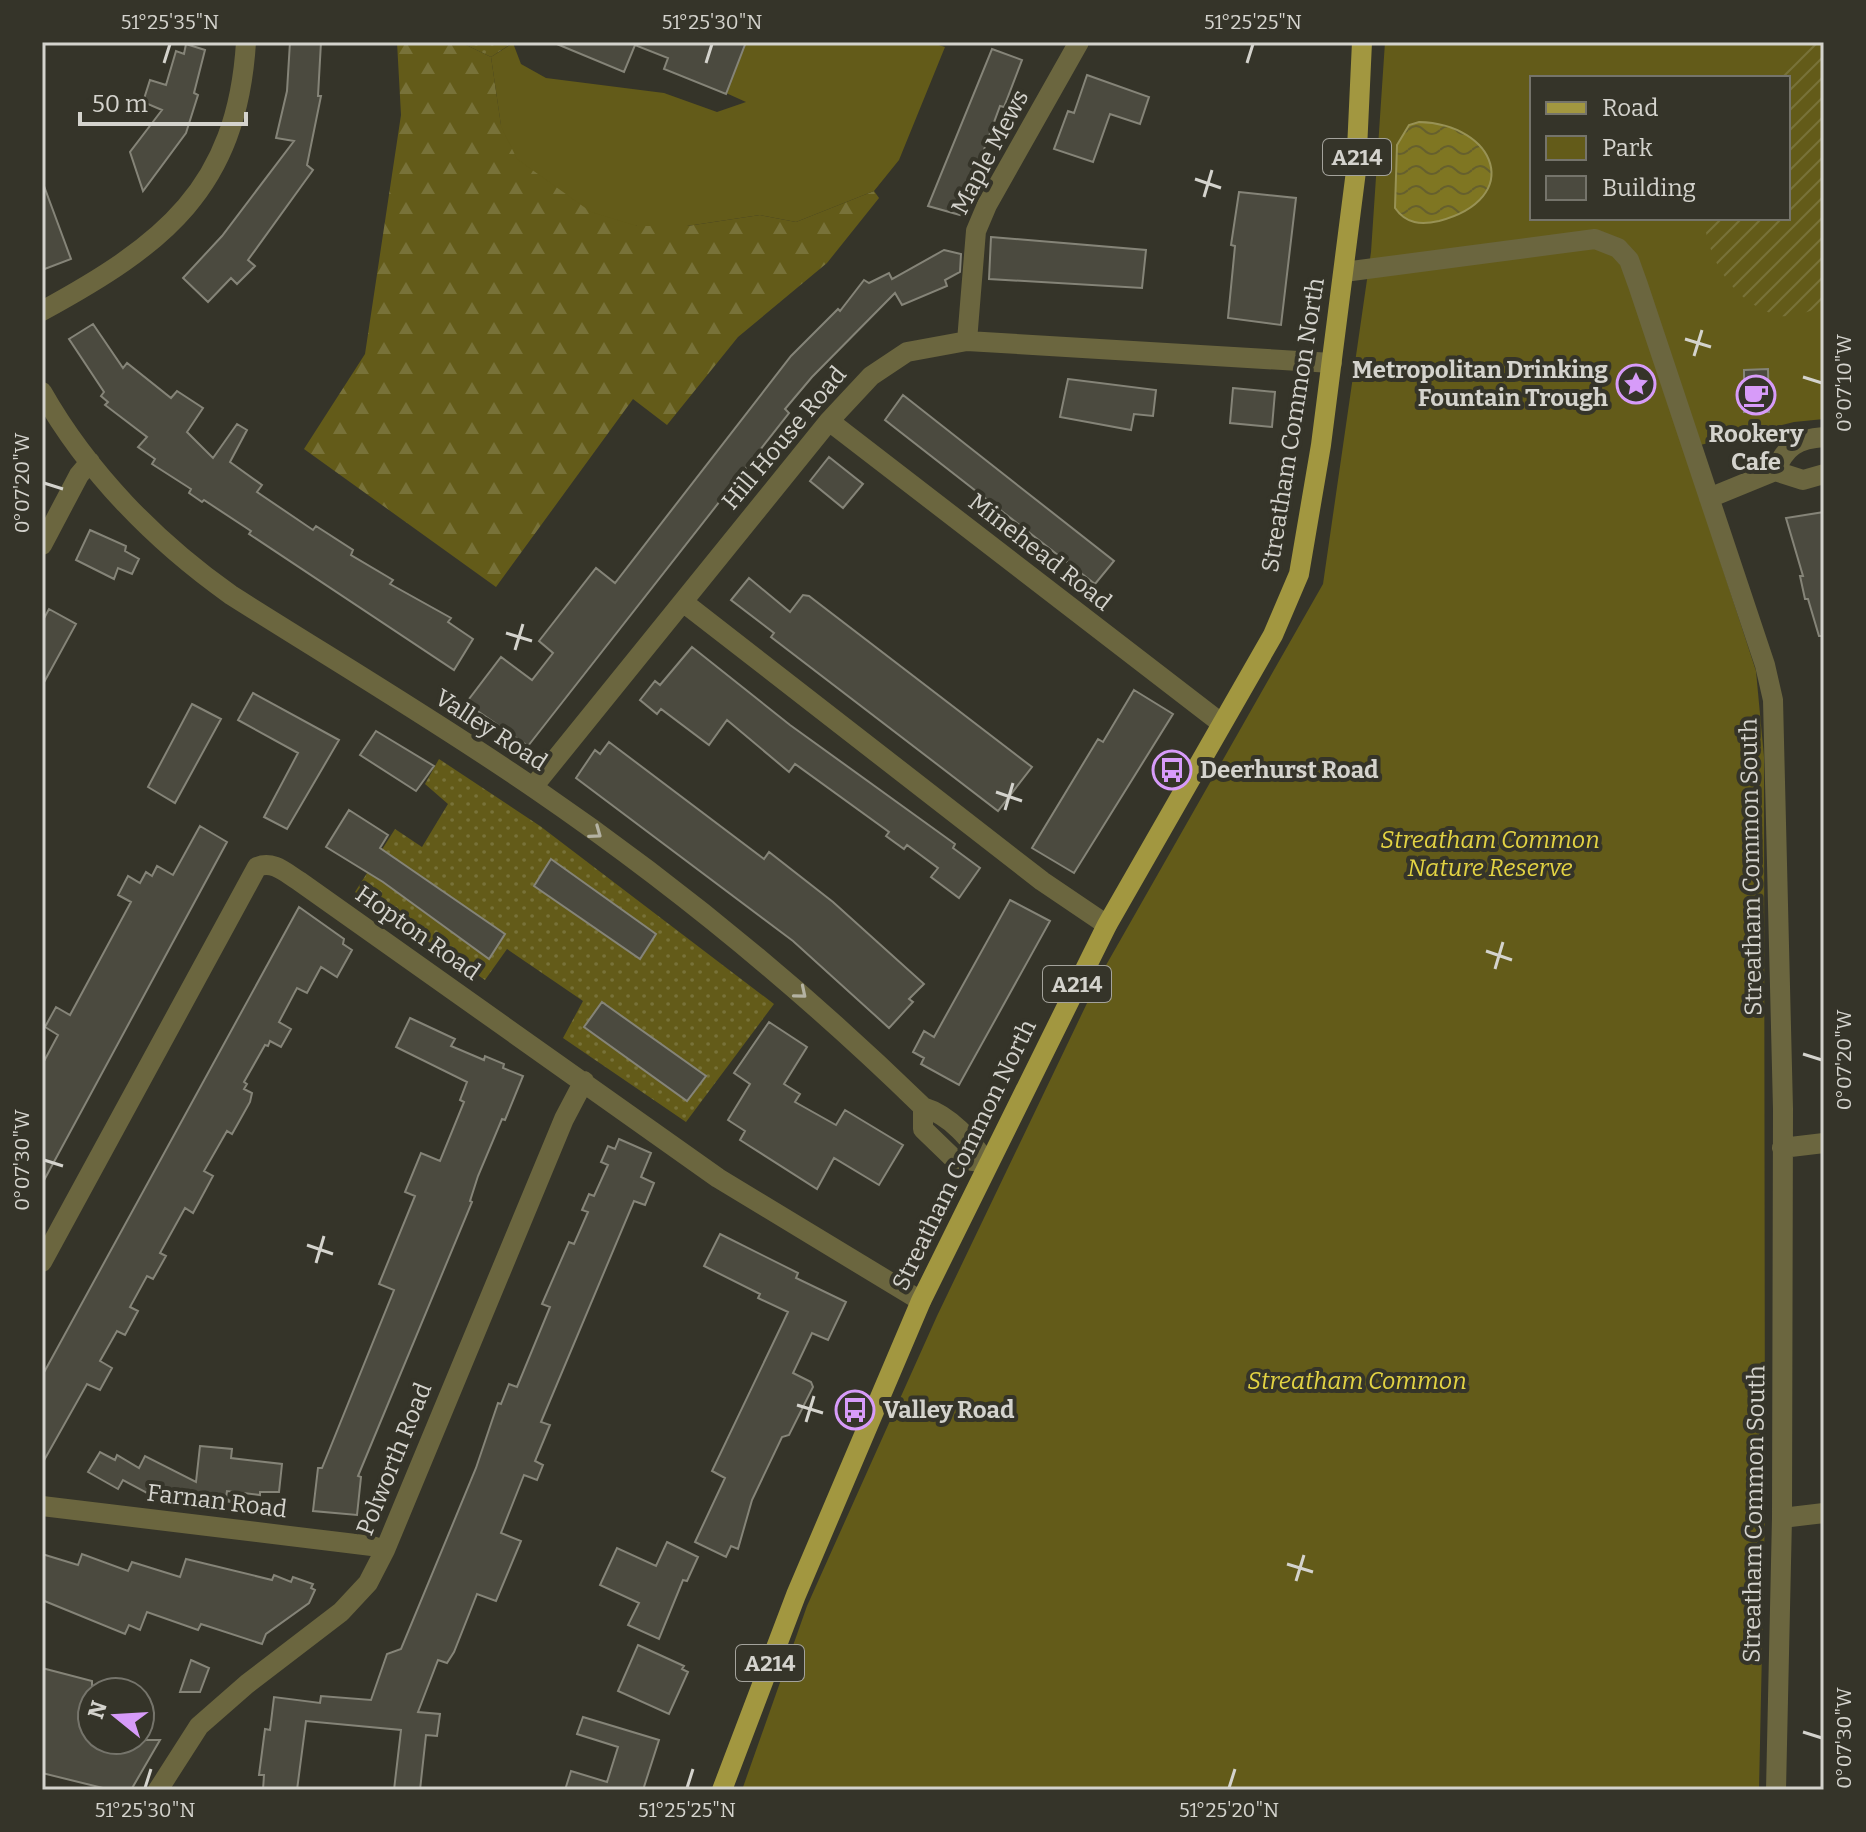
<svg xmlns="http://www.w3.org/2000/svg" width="1866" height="1832" viewBox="0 0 1866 1832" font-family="Bitter,serif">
	<defs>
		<pattern id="grass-dots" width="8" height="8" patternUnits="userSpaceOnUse" patternTransform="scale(2)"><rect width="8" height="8" fill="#635b19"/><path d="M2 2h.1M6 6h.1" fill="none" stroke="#787239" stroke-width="1.8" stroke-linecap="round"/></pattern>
		<pattern id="forest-firs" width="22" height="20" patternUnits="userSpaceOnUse" patternTransform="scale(2)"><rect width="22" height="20" fill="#635b19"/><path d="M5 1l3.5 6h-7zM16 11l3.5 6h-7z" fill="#787239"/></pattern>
		<pattern id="garden-furrows" width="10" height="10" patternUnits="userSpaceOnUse" patternTransform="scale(2)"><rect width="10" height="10" fill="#635b19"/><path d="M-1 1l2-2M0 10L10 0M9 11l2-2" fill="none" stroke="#787239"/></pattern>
		<pattern id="water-waves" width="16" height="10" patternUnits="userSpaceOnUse" patternTransform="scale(2)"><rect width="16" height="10" fill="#7f7622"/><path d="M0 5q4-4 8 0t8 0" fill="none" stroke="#66602d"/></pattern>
	</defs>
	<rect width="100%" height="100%" fill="#353429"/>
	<path fill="url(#grass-dots)" d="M460 42H514L491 57Z
		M439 759 540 826 774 1004 686 1122 563 1038 583 1001 507 949 485 980 355 892 395 829 422 847 448 804 425 784Z"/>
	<path fill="url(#forest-firs)" d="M397 42H460L491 57 501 125 637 226H687L760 215 796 222 874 191 879 198 827 263 738 337 667 425 633 399 496 587 304 449 365 354 401 115Z"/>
	<path fill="#635b19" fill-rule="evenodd" d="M746 42H929L945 47 899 160 874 191 796 222 760 215 687 226H637L591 212 517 159 501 126 491 57 513 43 521 64 546 78 664 93 717 112 746 102 726 93Z
		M1385 42H1824V419L1794 422 1684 449 1756 671 1764 757 1765 1511 1759 1790H742L807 1606 937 1316 1101 974 1323 584 1371 252ZM1532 78H1788V218H1532Z"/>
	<path fill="url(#garden-furrows)" d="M1812 42H1824V307C1812 310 1792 318 1781 316 1736 306 1707 261 1704 218H1788V78H1776Z"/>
	<path fill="url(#water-waves)" stroke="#989255" stroke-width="2" d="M1419 122C1496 124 1525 198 1439 221 1421 225 1406 224 1395 208L1397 145 1409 125Z"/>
	<path fill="#4b4a3f" stroke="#858478" stroke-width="2" d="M290 42H321L318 96H321L307 165 313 170 248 260 255 266 237 284 231 278 208 302 183 278 222 236 294 141 276 138 287 91Z
		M552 42H746L726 94 664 69 668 58 635 45 624 72Z
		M186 44 205 50 194 93 198 95 186 133 143 191 130 152 162 110 143 102 150 80 166 85 176 51 184 54Z
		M992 49 1022 60 1004 107 1000 106 960 215 928 206Z
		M1087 75 1149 97 1140 124 1110 114 1093 162 1054 149 1068 111 1074 113Z
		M44 186 71 259 42 270V187Z
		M1239 192 1296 198 1281 325 1228 318 1235 246 1231 245Z
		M991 237 1146 250 1142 288 989 279Z
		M944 250 961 254 960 272 945 280 947 286 902 305 895 293 812 377 785 409 789 413 528 746 466 703 501 657 532 680 553 653 539 641 596 568 615 583 791 356 838 309 840 311 864 280 869 283 889 273 892 279Z
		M93 324 123 368 127 363 171 398 177 391 203 408 187 432 213 458 237 424 247 430 230 462 262 485 257 492 313 530 316 526 353 550 351 555 393 580 390 584 451 618 448 622 473 639 454 670 249 534 251 531 204 500 202 502 189 493 191 489 152 464 155 459 138 447 147 437 105 405 108 402 101 396 104 392 69 339Z
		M1768 369 1769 412H1744V370Z
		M1068 379 1156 390 1153 416 1134 414 1131 430 1060 417Z
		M1233 388 1275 392 1272 427 1230 423Z
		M903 395 1114 561 1095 584 885 420Z
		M829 457 863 484 843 508 810 481Z
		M1824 512V636H1819L1808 599H1805L1800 576H1803L1786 518Z
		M90 530 126 546 125 551 139 559 132 574 118 568 114 579 76 560Z
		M749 578 790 612 803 595 809 596 1032 767 998 811 771 637 774 633 731 600Z
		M49 609 76 624 42 686V622Z
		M692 647 790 725 955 844 953 848 980 868 959 898 931 877 938 868 907 845 904 849 886 836 889 832 795 764 789 772 727 720 709 745 661 709 657 714 640 700 655 681 660 685Z
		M1134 690 1173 714 1074 873 1032 848 1098 739 1103 742Z
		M253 693 339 740 287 829 264 817 298 753 238 720Z
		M192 704 221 719 175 803 148 787Z
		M376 731 434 766 416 791 360 755Z
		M609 742 764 859 769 852 833 902 924 984 909 999 913 1002 889 1028 793 941 576 778 595 750 600 754Z
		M349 810 388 835 380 848 505 934 489 959 383 882 326 847Z
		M200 826 227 842 42 1184V1065L58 1035 45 1027 56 1007 70 1015 131 902 118 895 128 876 140 883 146 872 152 876 157 866 173 875Z
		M551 859 656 934 640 959 534 886Z
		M1010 900 1050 921 959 1085 921 1064 924 1058 913 1052 924 1031 934 1037Z
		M299 907 344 939 343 944 352 950 337 977 321 967 307 993 297 988 279 1022 291 1029 281 1047 270 1041 268 1046 265 1045 244 1082 247 1084 244 1089 252 1093 250 1102 232 1134 227 1131 204 1171 213 1176 193 1213 185 1208 160 1253 166 1256 153 1279 147 1276 130 1307 138 1311 125 1335 117 1331 100 1361 112 1368 100 1390 87 1384 42 1464V1376Z
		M602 1002 706 1076 687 1101 584 1027Z
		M410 1018 455 1039 451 1046 484 1060 485 1056 504 1064 503 1068 523 1076 505 1120 502 1119 478 1176 470 1201 472 1202 358 1476 361 1477 357 1515 313 1511 318 1468H322L394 1290 379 1284 415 1196 405 1192 421 1153 440 1161 464 1102 460 1100 467 1082 396 1047Z
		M769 1022 807 1047 784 1084 800 1094 795 1102 836 1125 845 1110 903 1145 879 1185 834 1158 817 1189 740 1140 745 1131 728 1120 750 1084 734 1073Z
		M619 1139 651 1153 641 1177 654 1183 645 1205 634 1201 541 1422 550 1425 535 1461 543 1465 537 1480 524 1475 501 1533 521 1541 496 1601 477 1594 454 1652 447 1663 438 1660 418 1712 440 1714 437 1736 426 1735 420 1790H394L401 1730 306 1721 297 1790H263L264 1775H259L265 1729 270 1730 274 1697 320 1703 321 1696 371 1700 387 1654 401 1649 476 1468 498 1403 501 1404 509 1384 517 1387 550 1307 542 1304 569 1242 574 1244 588 1212 582 1210 589 1194 594 1196 608 1165 601 1162 608 1146 615 1149Z
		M720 1234 798 1273 796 1278 846 1302 828 1340 812 1333 793 1373 811 1382 813 1387 789 1435 782 1437 752 1500 738 1549 731 1546 726 1557 695 1542 725 1478 712 1471 788 1312 758 1298 760 1294 704 1266Z
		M200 1446 232 1449 231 1458 282 1464 279 1492H260V1495L227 1491 226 1498 231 1502 163 1495 160 1500 123 1480 118 1489 88 1472 100 1452 115 1460 117 1455 139 1468 145 1456 196 1482Z
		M667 1542 698 1557 687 1581 683 1580 659 1639 628 1625 639 1603 600 1585 617 1548 656 1566Z
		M42 1554 78 1565 82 1554 128 1571 132 1562 180 1577 186 1559 272 1580 274 1575 291 1582 293 1577 313 1584 311 1588 315 1590 309 1603 266 1634 262 1644 201 1624 198 1630 147 1612 140 1630 129 1625 125 1634 42 1600Z
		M638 1645 684 1666 682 1669 688 1672 669 1714 618 1691Z
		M191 1660 209 1668 200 1692H180Z
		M42 1668 92 1681V1740H160L131 1790H111L42 1773Z
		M583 1717 659 1740 643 1790H565L571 1771 607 1782 618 1747 577 1734Z"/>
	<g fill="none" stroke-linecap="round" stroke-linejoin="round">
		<path stroke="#6b663f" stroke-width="20" d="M1344 272 1595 239 1618 248 1629 260 1638 285 1765 665 1773 700 1783 1109 1782 1518 1776 1790
			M42 311C163 245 237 189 246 42
			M967 341 976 231 987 205 1079 42
			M42 392C88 473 156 542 231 595 332 659 435 720 534 788 673 883 803 990 923 1107 952 1116 970 1140 987 1163
			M829 421 1221 723
			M1775 471C1786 446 1797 439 1824 437
			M1709 498 1775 471 1803 480 1824 474
			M42 545 79 475 90 462
			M683 602 1042 881 1107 925
			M533 787 829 421 871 376 907 352 967 341 1332 363
			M923 1107V1129L953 1158 987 1163
			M1782 1148 1824 1143
			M42 1262 257 867C273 860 286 873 299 881L718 1178 921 1301
			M42 1506 372 1546 385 1550
			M1782 1518 1824 1513
			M158 1790 199 1726 247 1684 341 1612 368 1583 385 1550 564 1119 584 1081"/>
		<path stroke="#a29740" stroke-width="20" d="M722 1790 796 1595 921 1301 1107 925 1273 635 1299 574 1321 445 1356 171 1362 42"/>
	</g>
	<defs><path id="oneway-chevron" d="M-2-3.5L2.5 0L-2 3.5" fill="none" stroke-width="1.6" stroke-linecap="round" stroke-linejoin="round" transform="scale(2)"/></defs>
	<g stroke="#b4b2a2">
		<use href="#oneway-chevron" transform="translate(596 833) rotate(36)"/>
		<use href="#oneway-chevron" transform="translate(801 993) rotate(40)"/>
	</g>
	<path fill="none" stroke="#d4d3cd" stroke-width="3" d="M164 63 170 44M706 63 712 44M1247 63 1253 44M1195 179 1221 188M1204 197 1212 170M1685 339 1711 347M1694 356 1702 330M1803 377 1822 383M44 483 63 489M506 633 532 641M515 650 523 624M996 792 1022 801M1005 810 1013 783M1486 951 1512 960M1495 969 1503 942M1803 1054 1822 1060M44 1160 63 1166M307 1245 333 1254M316 1263 324 1236M797 1405 823 1413M806 1422 814 1396M1287 1564 1313 1572M1296 1581 1304 1555M1803 1732 1822 1738M145 1788 151 1769M687 1788 693 1769M1229 1788 1235 1769"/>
	<defs>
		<g id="sight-ring" transform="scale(2)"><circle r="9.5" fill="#353429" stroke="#d79bf9" stroke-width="1.5"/><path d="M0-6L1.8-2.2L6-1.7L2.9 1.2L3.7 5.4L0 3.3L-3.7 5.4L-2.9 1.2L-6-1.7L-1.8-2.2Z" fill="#d79bf9"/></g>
		<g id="cafe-ring" transform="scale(2)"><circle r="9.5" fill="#353429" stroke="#d79bf9" stroke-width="1.5"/><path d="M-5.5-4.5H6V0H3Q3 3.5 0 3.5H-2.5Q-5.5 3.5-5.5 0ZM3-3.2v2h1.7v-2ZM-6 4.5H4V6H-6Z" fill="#d79bf9"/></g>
		<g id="bus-ring" transform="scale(2)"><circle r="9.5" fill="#353429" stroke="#d79bf9" stroke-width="1.5"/><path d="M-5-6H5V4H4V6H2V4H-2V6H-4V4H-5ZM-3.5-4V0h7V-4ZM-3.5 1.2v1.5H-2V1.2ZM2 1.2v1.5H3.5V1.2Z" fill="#d79bf9"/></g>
	</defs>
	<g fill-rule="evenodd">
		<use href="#sight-ring" x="1636" y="384"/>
		<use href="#cafe-ring" x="1756" y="395"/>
		<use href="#bus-ring" x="1172" y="770"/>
		<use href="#bus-ring" x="855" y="1410"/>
	</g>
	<g text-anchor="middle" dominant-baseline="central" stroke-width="8" stroke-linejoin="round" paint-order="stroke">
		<g fill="#353429" stroke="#a4a39c" stroke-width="2">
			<rect x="1323" y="139" width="68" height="36" rx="6"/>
			<rect x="1043" y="966" width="68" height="36" rx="6"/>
			<rect x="736" y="1645" width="68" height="36" rx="6"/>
		</g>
		<g font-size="22" font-weight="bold" fill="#d4d3cd">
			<text x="1357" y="157">A214</text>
			<text x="1077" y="984">A214</text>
			<text x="770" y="1663">A214</text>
		</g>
		<g font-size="24" fill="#d4d3cd" stroke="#353429">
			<text transform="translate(990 152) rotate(-62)">Maple Mews</text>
			<text transform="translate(1293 425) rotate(-81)">Streatham Common North</text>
			<text transform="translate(784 438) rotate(-50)">Hill House Road</text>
			<text transform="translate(1040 552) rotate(38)">Minehead Road</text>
			<text transform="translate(491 730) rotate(33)">Valley Road</text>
			<text transform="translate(1751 867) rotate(-91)">Streatham Common South</text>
			<text transform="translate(418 933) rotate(35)">Hopton Road</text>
			<text transform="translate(964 1155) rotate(-64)">Streatham Common North</text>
			<text transform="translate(394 1459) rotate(-68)">Polworth Road</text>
			<text transform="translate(217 1501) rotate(7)">Farnan Road</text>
			<text transform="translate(1754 1514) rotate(-89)">Streatham Common South</text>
		</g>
		<g font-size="24" font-weight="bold" fill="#d4d3cd" stroke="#353429" text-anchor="start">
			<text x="1608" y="370" text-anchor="end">Metropolitan Drinking<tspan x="1608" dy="28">Fountain Trough</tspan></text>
			<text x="1756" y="434" text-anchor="middle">Rookery<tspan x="1756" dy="28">Cafe</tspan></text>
			<text x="1200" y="770">Deerhurst Road</text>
			<text x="883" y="1410">Valley Road</text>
		</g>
		<g font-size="24" font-style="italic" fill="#e3d343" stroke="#353429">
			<text x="1490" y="840">Streatham Common<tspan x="1490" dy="28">Nature Reserve</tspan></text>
			<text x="1357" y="1381">Streatham Common</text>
		</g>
	</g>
	<rect width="1866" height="1832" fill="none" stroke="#353429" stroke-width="88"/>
	<rect x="1530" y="76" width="260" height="144" fill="#353429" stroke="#75746b" stroke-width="2"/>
	<rect x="1546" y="102" width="40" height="12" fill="#a29740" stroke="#75746b" stroke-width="2"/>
	<text x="1602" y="116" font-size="24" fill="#d4d3cd">Road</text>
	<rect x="1546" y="136" width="40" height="24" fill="#635b19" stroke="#75746b" stroke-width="2"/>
	<text x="1602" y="156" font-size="24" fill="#d4d3cd">Park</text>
	<rect x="1546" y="176" width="40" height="24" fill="#4b4a3f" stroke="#75746b" stroke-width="2"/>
	<text x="1602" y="196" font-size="24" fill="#d4d3cd">Building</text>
	<g transform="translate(116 1716) rotate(288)"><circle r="38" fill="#353429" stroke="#75746b" stroke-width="2"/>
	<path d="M0-6L14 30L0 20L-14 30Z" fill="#d79bf9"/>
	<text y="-12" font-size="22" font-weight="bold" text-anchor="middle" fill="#d4d3cd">N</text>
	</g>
	<path d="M80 112v12h166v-12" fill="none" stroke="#d4d3cd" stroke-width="4"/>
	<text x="92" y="112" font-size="24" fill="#d4d3cd" stroke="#353429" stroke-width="6" paint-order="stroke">50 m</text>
	<rect x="44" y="44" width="1778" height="1744" fill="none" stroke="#d4d3cd" stroke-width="3"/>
	<g font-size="20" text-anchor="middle" fill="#d4d3cd">
		<text x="170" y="29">51°25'35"N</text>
		<text x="712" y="29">51°25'30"N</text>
		<text x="1253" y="29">51°25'25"N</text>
		<text transform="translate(1844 383) rotate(-90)" y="7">0°07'10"W</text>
		<text transform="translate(22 483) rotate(-90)" y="7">0°07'20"W</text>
		<text transform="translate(1844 1060) rotate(-90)" y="7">0°07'20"W</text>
		<text transform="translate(22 1160) rotate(-90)" y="7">0°07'30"W</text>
		<text transform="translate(1844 1738) rotate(-90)" y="7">0°07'30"W</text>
		<text x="145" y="1817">51°25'30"N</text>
		<text x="687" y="1817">51°25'25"N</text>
		<text x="1229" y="1817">51°25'20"N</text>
	</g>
</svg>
